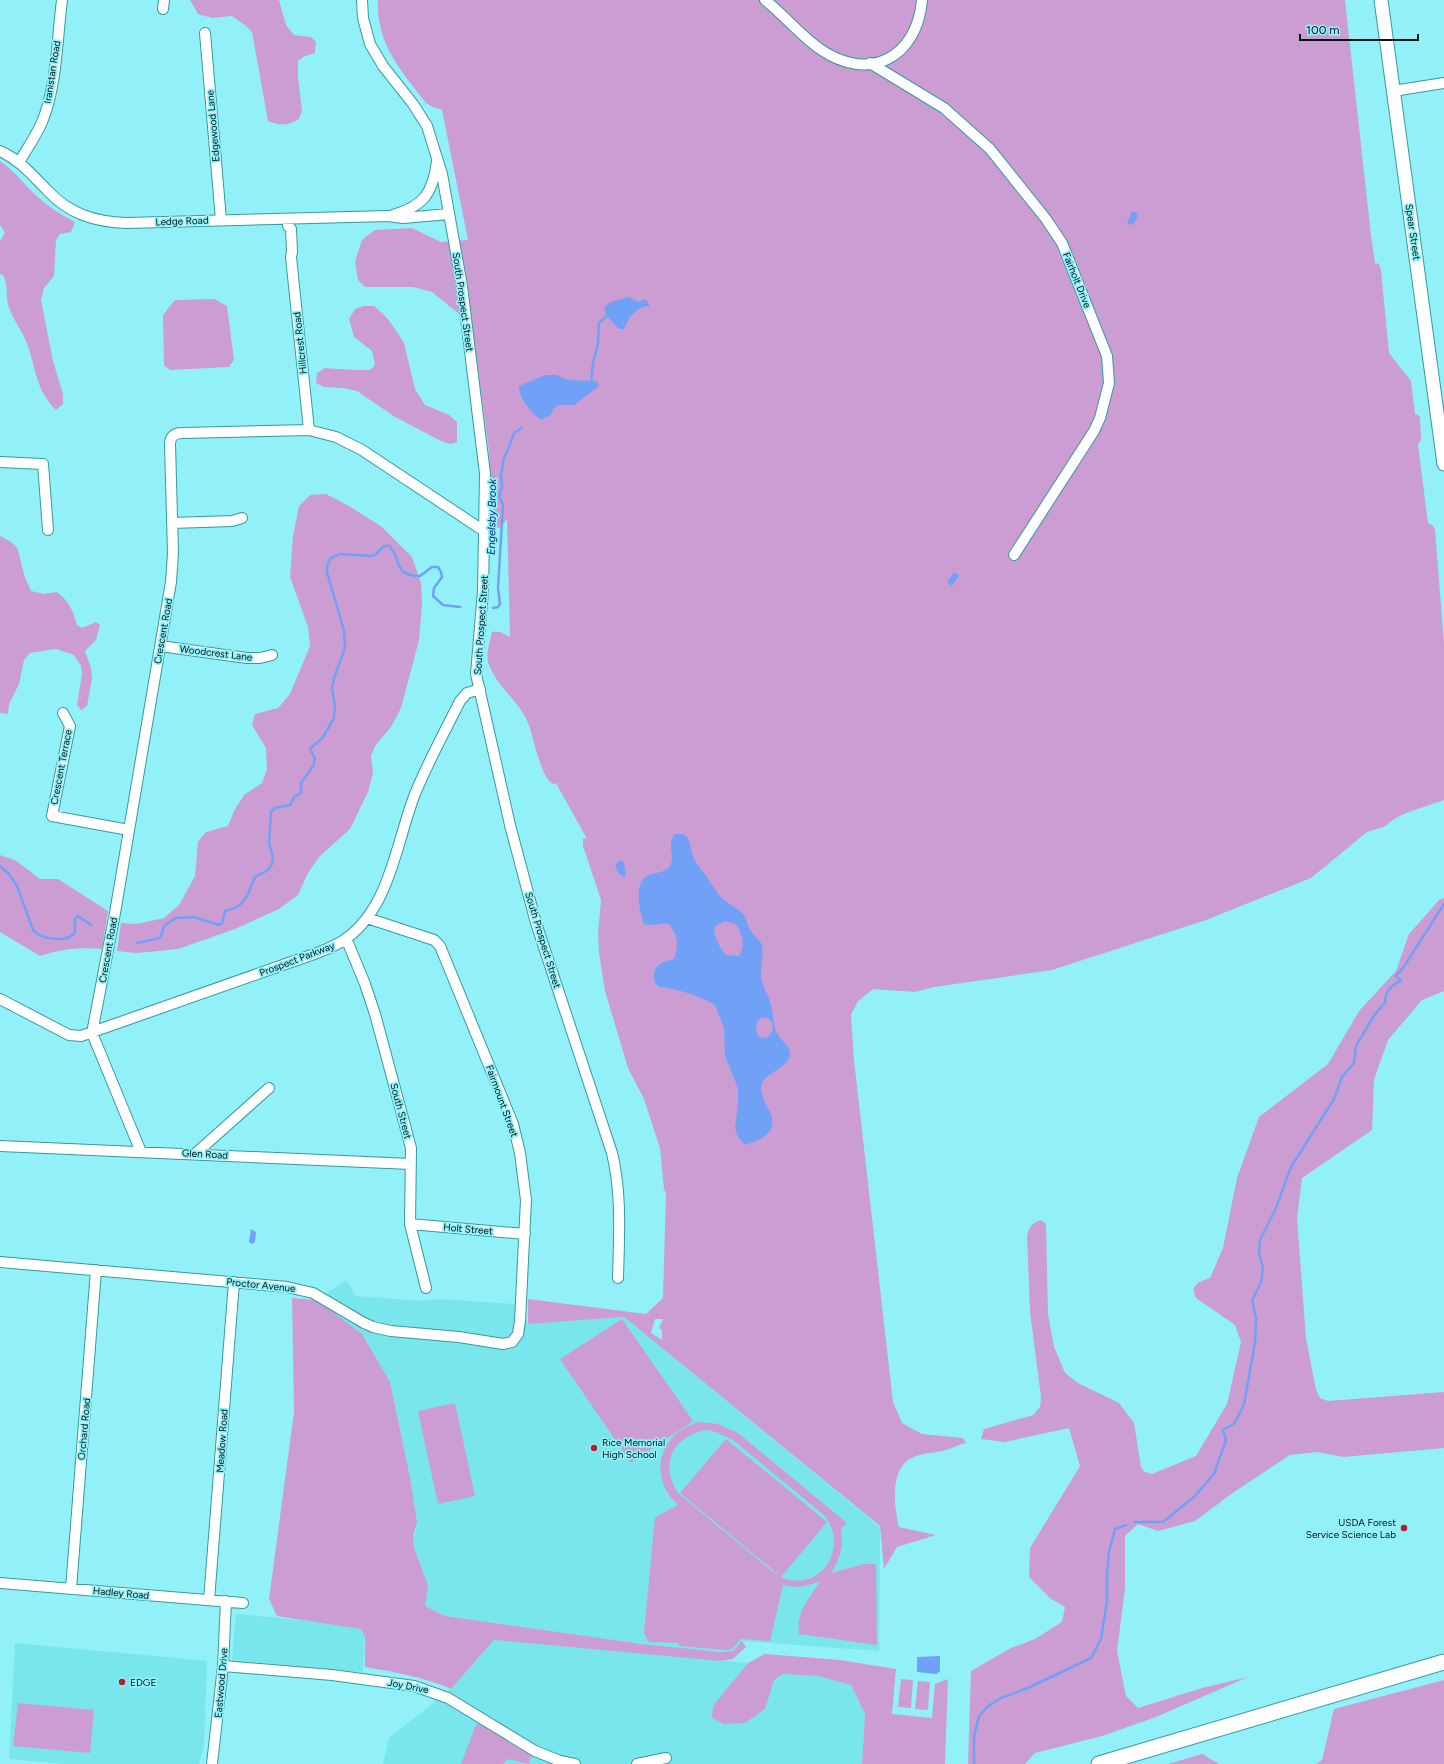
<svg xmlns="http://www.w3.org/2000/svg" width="1444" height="1764" viewBox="0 0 1444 1764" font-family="Figtree,sans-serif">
	<rect width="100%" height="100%" fill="#92f1f8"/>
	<path fill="#79e5ed" d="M346 1280 356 1296 423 1301 440 1299 514 1304 529 1324 624 1317 880 1527 879 1651 743 1641 733 1651 728 1652 694 1650 578 1636 445 1616 425 1606 428 1585 414 1548 413 1536 416 1530 410 1477 390 1382 336 1316 317 1300Z
		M236 1614 365 1626 363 1672 232 1660Z
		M494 1640 748 1663 783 1674 818 1676 851 1685 865 1714 862 1764H383L389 1738 451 1689Z
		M15 1643 207 1661 204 1747 199 1764H65L9 1759Z"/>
	<path fill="#cc9dd3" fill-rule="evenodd" d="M190 0H279L286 25 294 35 311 37 316 42 315 53 305 56 298 61V77L302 111 299 119C288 126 279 126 268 121L252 32 246 26 232 16 212 18 198 14Z
		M378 0H1345L1371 235 1375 263 1379 264 1381 270 1389 353 1411 381 1415 414 1418 415 1420 417 1421 439 1418 445 1428 523 1432 525 1435 529 1444 644V800L1406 813 1394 819 1384 827 1367 832 1311 878 1206 920 1052 970 934 987 915 992 873 989 858 1001 851 1015 854 1060 893 1402 902 1423 922 1434 963 1438 966 1443C958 1445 950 1449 942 1451 933 1453 923 1453 914 1457 889 1466 894 1507 899 1527L936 1535 897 1547 884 1569 880 1526 624 1317 528 1324V1299L646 1314 663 1298 666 1193 664 1189 660 1148 644 1099 628 1068 605 991 599 953 598 934 601 900 583 846V838L587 839 556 783 553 784C540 777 534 737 528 723 519 701 497 687 489 665 485 655 490 642 492 632 499 630 504 634 510 637L507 519 500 528 496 527 494 521 489 451 473 331 459 314 432 292 413 287H365L358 280 355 262 362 240 375 230 412 228 441 242 468 240 442 110 431 106 426 103C401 70 376 44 378 0ZM655 1319H663L659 1328 662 1330V1340L651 1333Z
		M0 161C15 171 25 186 39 198 50 208 62 215 75 222L71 232 60 234 56 240 54 276 44 288 41 300 53 361 63 394V404L56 410C35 390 36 366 26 341 21 329 13 319 9 308 5 296 9 287 3 275L0 274V241L5 233 0 225Z
		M214 299 227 306 234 360 229 367 170 370 164 365 163 315 175 300Z
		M364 306H374L387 318 397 332 404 343 415 389 425 405 449 415 457 422V442L450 444 441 441 395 417 357 391 343 388 324 387 316 383 317 373 325 368 353 370H370L375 365 372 351 354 337 349 319 355 309Z
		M326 494 349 506 382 527 412 557 421 583 422 605 419 640 401 708 391 727 375 746 371 756 373 773 368 792 350 829 319 857 308 873 298 895 279 909 235 929 178 949 137 953 117 951 121 923 137 924 164 918 179 905 195 876 198 842 206 832 228 826 234 811 244 795 262 783 267 769 266 748 252 725 255 714 278 708 290 694 310 646 308 627 290 577 293 536 299 506 310 495Z
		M0 536C22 547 17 549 23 570 24 577 28 584 31 591L44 594 57 592C69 601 73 611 77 625L82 628 96 622 100 625 96 640 85 651 91 668 92 679 87 706 81 710 77 705 82 674 81 666 74 655 56 649 30 653 24 660 19 684 9 704 8 714 0 713Z
		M0 855 15 860 40 879H58L108 911 102 949C80 947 61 949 40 956L0 932Z
		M1444 898V991L1422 1000 1388 1040 1374 1080 1372 1130 1302 1178 1297 1218 1306 1338 1316 1390 1320 1398 1328 1401 1444 1392V1448L1343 1457 1318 1452 1290 1455 1234 1492 1195 1521 1158 1531 1138 1524 1125 1536V1589L1117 1651 1126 1696 1138 1708 1202 1688 1248 1677 1156 1717 1102 1736 1035 1753 1025 1764H968L971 1671 1011 1648 1035 1639 1062 1622 1065 1607 1051 1599 1029 1577 1030 1548 1080 1466 1069 1428 1005 1442 981 1439 984 1429 1033 1415 1040 1407 1041 1397 1030 1312 1027 1236C1029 1227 1032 1223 1041 1220L1046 1224 1048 1314 1054 1347 1065 1373 1078 1383 1119 1403 1134 1423 1141 1467 1145 1472 1152 1474 1196 1456 1227 1404 1241 1342 1235 1325 1196 1298 1194 1293V1287L1199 1282 1210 1278 1223 1248 1237 1178 1259 1117 1328 1064 1359 1011 1396 971 1409 934 1439 900Z
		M292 1298 317 1300 362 1334 390 1382 410 1477 417 1522 413 1536 414 1548 428 1585 425 1606 445 1616 642 1644 720 1652 733 1651 742 1641 746 1647 733 1659 720 1661 494 1640 451 1689C424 1677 394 1672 365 1667V1637L361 1629 277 1616 269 1599 294 1412Z
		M622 1319 693 1421 631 1463 560 1359Z
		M455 1403 475 1496 438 1504 418 1411Z
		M699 1422 718 1424 738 1433 847 1523 841 1529C844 1546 840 1559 831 1573L864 1564H876L877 1645 799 1634C796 1610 810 1599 820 1581 807 1587 797 1588 783 1585L770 1641 741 1639 732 1649 727 1650 679 1646V1643L649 1642 644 1633 655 1517 678 1505C673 1500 668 1495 665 1488 652 1459 669 1429 699 1422ZM707 1430 716 1432 733 1440 825 1516C850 1549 819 1594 781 1577L827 1522 726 1439 680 1493 780 1576 772 1571 678 1493C659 1465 673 1435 707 1430Z
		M765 1654 840 1660 896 1669 892 1714 932 1718 935 1684 948 1679 945 1764H862L865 1714 851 1685 818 1676 783 1674 774 1680 765 1709 745 1723 724 1724 712 1718 713 1706 748 1663Z
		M901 1679 913 1680 911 1708 898 1707Z
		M1444 1680V1764H1316L1322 1760 1334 1709Z
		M918 1681 930 1682 928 1710 915 1709Z
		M18 1703 94 1710 90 1753 13 1746Z
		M479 1724 529 1754 531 1756 529 1764 508 1759 503 1764H461L476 1725Z
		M1202 1754 1219 1764H1168Z"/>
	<path fill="#71a1f7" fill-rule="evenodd" d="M1132 211 1137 213C1138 218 1135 224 1130 225L1127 223Z
		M629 297 638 302 645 299 649 304V306C636 307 629 317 624 329H619C597 306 599 305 629 297Z
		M545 375H557L569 380 597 381 599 386 574 405H558L553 409 551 415 541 420C531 413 519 398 519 386Z
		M954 572 959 576 952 586 947 582Z
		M675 834C692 832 689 845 693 856 694 861 699 865 701 869 708 877 713 888 720 896 726 903 735 906 742 913 747 918 747 925 751 931 754 936 759 939 761 943 765 953 760 966 761 976 762 986 768 995 771 1004 773 1013 773 1023 776 1031 779 1040 790 1044 790 1054 789 1069 762 1073 761 1087 761 1096 766 1105 770 1112 779 1133 760 1140 745 1145L738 1137 735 1128 738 1103V1088L725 1056 724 1028 715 1005C698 995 678 989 659 987 655 984 654 981 654 976 654 964 665 961 674 959 679 944 678 936 669 924 661 922 653 927 644 924 640 911 632 883 649 875 656 872 664 873 669 867 677 856 665 846 675 834ZM725 921 736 924C742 933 746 946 739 956L726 955C720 948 712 934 715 926ZM761 1018H768C777 1025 772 1042 759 1037L756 1030 757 1022Z
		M621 860 624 863 626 876 624 877 619 874 615 865Z
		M251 1229 256 1232 255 1242 252 1244 249 1242Z
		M940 1656V1671L936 1674 917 1672V1657Z"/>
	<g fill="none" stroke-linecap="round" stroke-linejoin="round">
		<path stroke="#71a1f7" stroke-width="2.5" d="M591 382 593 363 598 343 599 323 609 314
			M493 608 498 607 500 604 498 588 503 505 499 496 502 487 501 475 504 457 508 450 514 433 522 428
			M0 866 9 874 17 886 33 930C40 939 68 944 75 932V919L78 916 91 925
			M137 943 160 938 165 925 176 918 194 917 219 925 222 923 225 911 235 908 242 903 248 894 255 877 268 870 272 864 273 857 269 843 271 812 275 808 290 805 294 797 301 793V783L313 766 315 759 310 749 323 737 334 718 335 707 332 688 334 678 345 648 344 631 327 572V566L331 558 340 554 370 556 375 555 384 546H389C402 556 391 576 420 576L432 567H438L441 572 442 577 434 588 433 596 443 605 460 607
			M1134 1522H1163L1194 1497 1214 1474 1226 1440 1223 1430 1235 1423 1244 1404 1255 1343 1256 1318 1252 1300 1261 1283 1263 1268 1259 1253 1260 1240 1276 1208 1291 1167 1334 1099 1342 1077 1354 1063 1356 1046 1375 1014 1385 1003C1385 991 1391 985 1401 981L1396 976 1403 968 1444 904
			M974 1764V1736L979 1716 987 1707 1001 1698 1028 1688 1091 1658 1101 1639 1107 1601V1574L1109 1552 1115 1529 1126 1525"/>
		<g stroke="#3699a0" stroke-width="12">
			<path id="minor" d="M362 0 363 18 370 44 383 66 413 104 427 126 442 174 462 286 485 474 483 591 476 674 510 825 536 923 612 1153C622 1194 619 1237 618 1278
				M765 0C784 15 800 35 820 49 869 83 917 58 922 0
				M163 9 164 0
				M205 33 221 220
				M870 63 944 108 990 149 1046 219 1062 243 1107 356 1109 383 1100 418 1094 431 1014 555
				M1393 91 1444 83
				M0 151C20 160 32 175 47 190 69 214 95 222 127 223L388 216 403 218 449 214
				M19 162C27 149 36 136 42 122 57 86 57 39 62 0
				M393 215C424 206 433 193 437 161
				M288 219V226L291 229 292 252 291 257 309 430
				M0 462 43 464 48 530
				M172 523 232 521 242 518
				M160 646 247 658H260L272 655
				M63 713 70 726 52 816 129 830
				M346 938 365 984 375 1014 411 1148 410 1224 426 1288
				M0 999 69 1035 81 1036 317 953C327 949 338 945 347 938 391 905 396 842 415 794 428 762 445 731 460 701L467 693 480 689
				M0 1146 411 1164
				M141 1152 92 1033 115 913 171 582 173 553 170 444C170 437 174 433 182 433L309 430 336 437 362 450 484 531
				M195 1154 269 1088
				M410 1224 525 1234
				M0 1262 287 1287 313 1293 364 1323 373 1327 391 1331 459 1337 503 1344 512 1342 518 1334 520 1321 526 1200 520 1153 513 1124 440 946 434 940 367 918
				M0 1583 243 1603
				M71 1589 96 1270
				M209 1600 234 1282
				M223 1666 332 1675 414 1686 448 1698 535 1751 560 1761 575 1764
				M212 1764 223 1666 226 1601
				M637 1764 666 1758"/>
		</g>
		<g stroke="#3699a0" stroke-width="15">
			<path id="major" d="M1381 0 1444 464"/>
		</g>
		<g stroke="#3699a0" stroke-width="17">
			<path id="highway" d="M1099 1764 1444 1662"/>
		</g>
		<use href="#minor" stroke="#fff" stroke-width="10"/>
		<use href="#major" stroke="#fff" stroke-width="13"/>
		<use href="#highway" stroke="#fff" stroke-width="15"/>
	</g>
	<g fill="#b22030" stroke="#92f1f8" stroke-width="1.5">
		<circle cx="594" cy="1448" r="4"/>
		<circle cx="1404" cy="1528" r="4"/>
		<circle cx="122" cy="1682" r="4"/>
	</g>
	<g text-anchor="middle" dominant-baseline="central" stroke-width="3.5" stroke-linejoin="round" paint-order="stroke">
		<g font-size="10" fill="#001618" stroke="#92f1f8">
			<text transform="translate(52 72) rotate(-81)">Iranistan Road</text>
			<text transform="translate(213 126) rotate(-95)">Edgewood Lane</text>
			<text transform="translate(182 221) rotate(-2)">Ledge Road</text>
			<text transform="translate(1413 232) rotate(82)">Spear Street</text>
			<text transform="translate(1077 280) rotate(68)">Fairholt Drive</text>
			<text transform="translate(463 302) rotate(82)">South Prospect Street</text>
			<text transform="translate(300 343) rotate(-96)">Hillcrest Road</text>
			<text transform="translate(481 625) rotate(-86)">South Prospect Street</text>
			<text transform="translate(163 631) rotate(-80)">Crescent Road</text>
			<text transform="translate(216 653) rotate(7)">Woodcrest Lane</text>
			<text transform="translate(61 767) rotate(-79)">Crescent Terrace</text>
			<text transform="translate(543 940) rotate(73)">South Prospect Street</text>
			<text transform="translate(108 950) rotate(-80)">Crescent Road</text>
			<text transform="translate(297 959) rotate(-21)">Prospect Parkway</text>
			<text transform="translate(502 1101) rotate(70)">Fairmount Street</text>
			<text transform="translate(401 1111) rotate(75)">South Street</text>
			<text transform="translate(205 1154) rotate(3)">Glen Road</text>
			<text transform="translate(468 1229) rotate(5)">Holt Street</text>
			<text transform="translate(261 1285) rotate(6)">Proctor Avenue</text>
			<text transform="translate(84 1429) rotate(-85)">Orchard Road</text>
			<text transform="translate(222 1441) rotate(-86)">Meadow Road</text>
			<text transform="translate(121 1593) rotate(5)">Hadley Road</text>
			<text transform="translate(221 1683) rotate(-85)">Eastwood Drive</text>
			<text transform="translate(408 1686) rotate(11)">Joy Drive</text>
		</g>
		<g font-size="10" fill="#001618" stroke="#92f1f8" text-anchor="start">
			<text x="602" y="1442">Rice Memorial<tspan x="602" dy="12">High School</tspan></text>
			<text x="1396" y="1522" text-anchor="end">USDA Forest<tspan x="1396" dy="12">Service Science Lab</tspan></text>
			<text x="130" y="1682">EDGE</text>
		</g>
		<g font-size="11" font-style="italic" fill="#042a74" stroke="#92f1f8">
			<text transform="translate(492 517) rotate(-89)">Engelsby Brook</text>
		</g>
	</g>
	<path d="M1300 34v6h118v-6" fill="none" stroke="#001618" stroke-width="2"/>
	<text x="1306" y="34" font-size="12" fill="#001618" stroke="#92f1f8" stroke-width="3" paint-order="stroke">100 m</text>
</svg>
